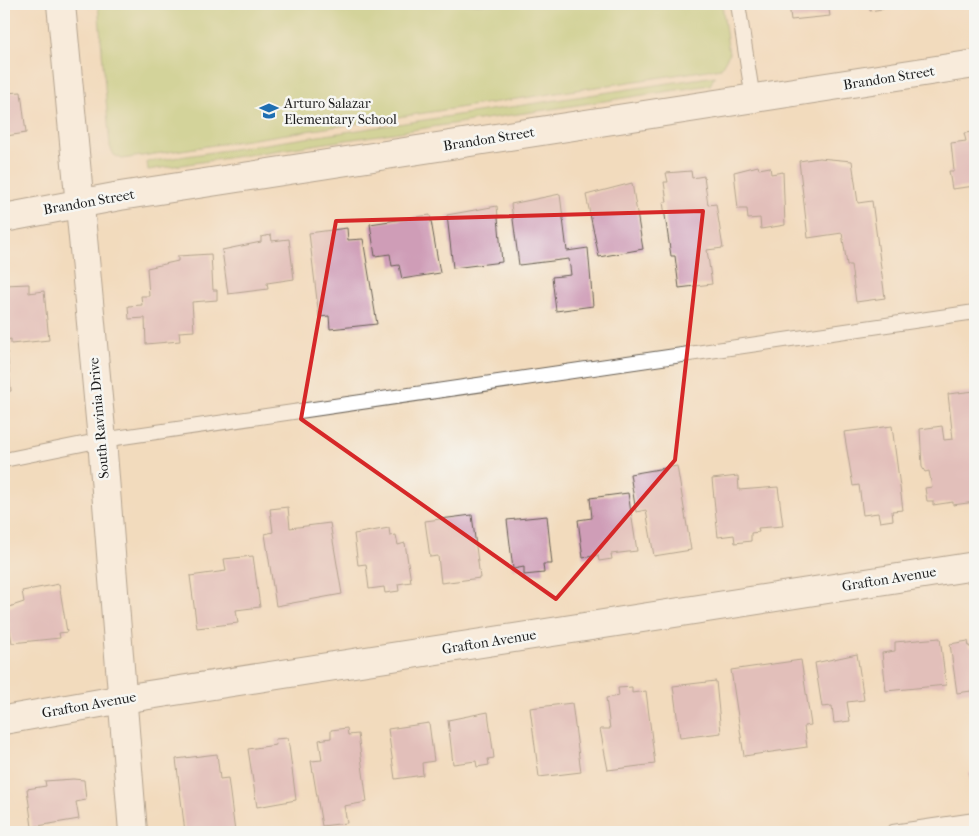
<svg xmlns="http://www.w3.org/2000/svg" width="979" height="836" viewBox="0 0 979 836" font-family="'IM FELL French Canon',serif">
	<rect width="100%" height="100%" fill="#f6f6f2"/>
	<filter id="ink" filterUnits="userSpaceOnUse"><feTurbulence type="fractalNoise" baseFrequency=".02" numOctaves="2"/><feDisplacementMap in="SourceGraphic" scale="10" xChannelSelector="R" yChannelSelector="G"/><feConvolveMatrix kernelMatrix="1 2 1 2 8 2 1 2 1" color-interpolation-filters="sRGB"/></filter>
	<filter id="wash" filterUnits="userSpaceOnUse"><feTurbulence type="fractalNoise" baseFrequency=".0096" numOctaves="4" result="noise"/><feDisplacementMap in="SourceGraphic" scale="20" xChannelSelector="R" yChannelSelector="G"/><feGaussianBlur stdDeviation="1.12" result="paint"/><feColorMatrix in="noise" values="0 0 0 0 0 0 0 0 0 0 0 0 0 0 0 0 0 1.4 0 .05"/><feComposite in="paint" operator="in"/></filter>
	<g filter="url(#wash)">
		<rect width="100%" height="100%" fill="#f2dbbd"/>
		<path fill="#aeca70" stroke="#657346" d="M98 4H722L729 54 721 68 122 159 114 155 110 147Z
			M715 76 710 85 148 170 147 162Z"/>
		<g id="blocks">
			<path fill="#cf9db7" d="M789 4H828L830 16 791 20Z
				M870 4H893V7L870 11Z
				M21 92 26 133 6 136 7 140H4V93Z
				M975 132V186L952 189 949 171H954L951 143 966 141 964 133Z
				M819 158 852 161 858 203 872 201 885 298 856 302 851 265H847L842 233 808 238 799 161Z
				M758 166 759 169 770 167 771 174 783 172 785 225 761 229 760 218 748 219 747 209H738L734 172Z
				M691 171 692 178 704 176 708 205 716 204 723 248 707 250 712 284 679 288 675 256H671L663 202H667L664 182H668L666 173Z
				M632 183 643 249 599 257 586 195Z
				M560 194 567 251 588 248 593 306 556 311 552 277 571 275 569 259 519 265 511 204Z
				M497 206 502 262 453 268 447 215Z
				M430 215 440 273 402 279 399 265 392 266 390 254 375 256 370 224Z
				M347 228 348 240 363 239 377 324 330 329 329 316 319 317 309 233Z
				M271 235 272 241 289 239 294 279 267 283 268 289 228 294 222 250 261 242V237Z
				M211 254 213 290H217V300L192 302 194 331 179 332 180 341 146 344 145 318 129 319 128 306 142 305 141 296H149L147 268 178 261V256Z
				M29 284V293L44 291 49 340 11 344V339L6 340 11 391 4 392V285Z
				M975 391V476H972L975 502 953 505V502L933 505V501H927L925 488 932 487 929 471 925 472 922 467 920 429 942 426 944 440 953 439 948 394Z
				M892 426 903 510 892 511 893 520 880 522 878 513 863 515 859 485 853 486 844 432Z
				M677 466 691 550 654 556 646 510 636 512 630 474Z
				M738 476 739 490 778 487 783 526 758 528 759 532 751 533V541L735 543 734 535 718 537 712 479Z
				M628 493 637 551 611 554 612 559 599 561 598 555 583 558 578 520 592 518 590 498Z
				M288 507 290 528 330 523 342 594 276 606 265 534 273 532 270 509Z
				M472 515 480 578 441 583 438 556 430 557 425 521Z
				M547 516 552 564H543L544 573 524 575V567L513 569 507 520Z
				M389 528 390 536 396 535 398 545 405 543 411 582 398 584 399 591 385 593 384 587 369 589 366 564 358 565 354 534Z
				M253 556 260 607 236 610 238 623 197 628 190 576 226 571 224 559Z
				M59 584 67 632 59 633 60 638 12 643 6 608 24 602 22 591Z
				M940 638 946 685 886 691 882 653 895 651V642Z
				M968 641 969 647 975 646V702H973L971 691 957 693 950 644Z
				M857 654 864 700 847 702 850 721 834 723 832 706 822 707 815 663Z
				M801 660 811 725 804 726 807 747 744 756 731 670Z
				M716 681 721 733 680 738 673 686Z
				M632 687V693L646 691 655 764 608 770 600 729H610L606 698 619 696 618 688Z
				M572 703 581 772 539 777 530 708Z
				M488 712 494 758 488 759 489 765 477 767 476 761 453 764 448 720Z
				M429 723 434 761 422 763 423 775 395 779 388 729Z
				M347 728 348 735 358 734 367 802 344 806 347 823 322 826 311 761 322 760 319 740 331 738V730Z
				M288 738 296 800 257 807 248 749 276 745 275 739Z
				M217 754 220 779 228 778 235 832H185L176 759Z
				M975 772V805L973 806 969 773Z
				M73 779 84 780 86 800 76 802 79 819 32 827 27 789 46 786 45 781Z"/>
		</g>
	</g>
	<g filter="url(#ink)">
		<use href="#blocks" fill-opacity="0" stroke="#675f54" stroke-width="1"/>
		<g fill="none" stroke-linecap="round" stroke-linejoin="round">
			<g stroke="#675f54" stroke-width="16">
				<path id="service" d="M738 4 753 99
					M4 460 102 440 975 312
					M893 832 975 820"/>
			</g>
			<g stroke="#675f54" stroke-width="30">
				<path id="minor" d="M4 218 120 196 975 64
					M4 720 123 699 975 566"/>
			</g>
			<g stroke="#675f54" stroke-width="30">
				<path id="tertiary" d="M61 4 102 440 133 832"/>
			</g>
			<use href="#service" stroke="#fff" stroke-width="14"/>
			<use href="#minor" stroke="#fff" stroke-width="28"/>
			<use href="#tertiary" stroke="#fff" stroke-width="28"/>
		</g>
	</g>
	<path d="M0 0H979V836H0ZM703 211 675 460 556 599 301 419 336 221Z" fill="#f2dbbd" fill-opacity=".55" fill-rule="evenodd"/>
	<path fill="none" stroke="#d62828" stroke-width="4" stroke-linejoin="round" d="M703 211 675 460 556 599 301 419 336 221Z"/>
	<defs>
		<g id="school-bare" transform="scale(1.5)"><path d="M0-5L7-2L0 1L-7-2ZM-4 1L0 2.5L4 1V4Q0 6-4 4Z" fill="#1f6fb2" stroke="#f6f6f2" stroke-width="2.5" paint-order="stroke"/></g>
	</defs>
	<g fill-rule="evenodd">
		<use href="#school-bare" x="269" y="111"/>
	</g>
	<g text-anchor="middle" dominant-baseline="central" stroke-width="5" stroke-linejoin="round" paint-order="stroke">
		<g font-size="14" fill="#1c1c1c" stroke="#f6f6f2">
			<text transform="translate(889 78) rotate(-9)">Brandon Street</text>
			<text transform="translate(489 139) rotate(-9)">Brandon Street</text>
			<text transform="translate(89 202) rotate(-10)">Brandon Street</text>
			<text transform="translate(99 418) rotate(-95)">South Ravinia Drive</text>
			<text transform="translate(889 579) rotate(-9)">Grafton Avenue</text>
			<text transform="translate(489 642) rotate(-9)">Grafton Avenue</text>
			<text transform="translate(89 705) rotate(-10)">Grafton Avenue</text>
		</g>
		<g font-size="14" fill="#1c1c1c" stroke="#f6f6f2" text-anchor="start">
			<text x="284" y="103">Arturo Salazar<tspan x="284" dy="16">Elementary School</tspan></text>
		</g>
	</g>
	<rect width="979" height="836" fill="none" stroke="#f6f6f2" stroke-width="20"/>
</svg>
